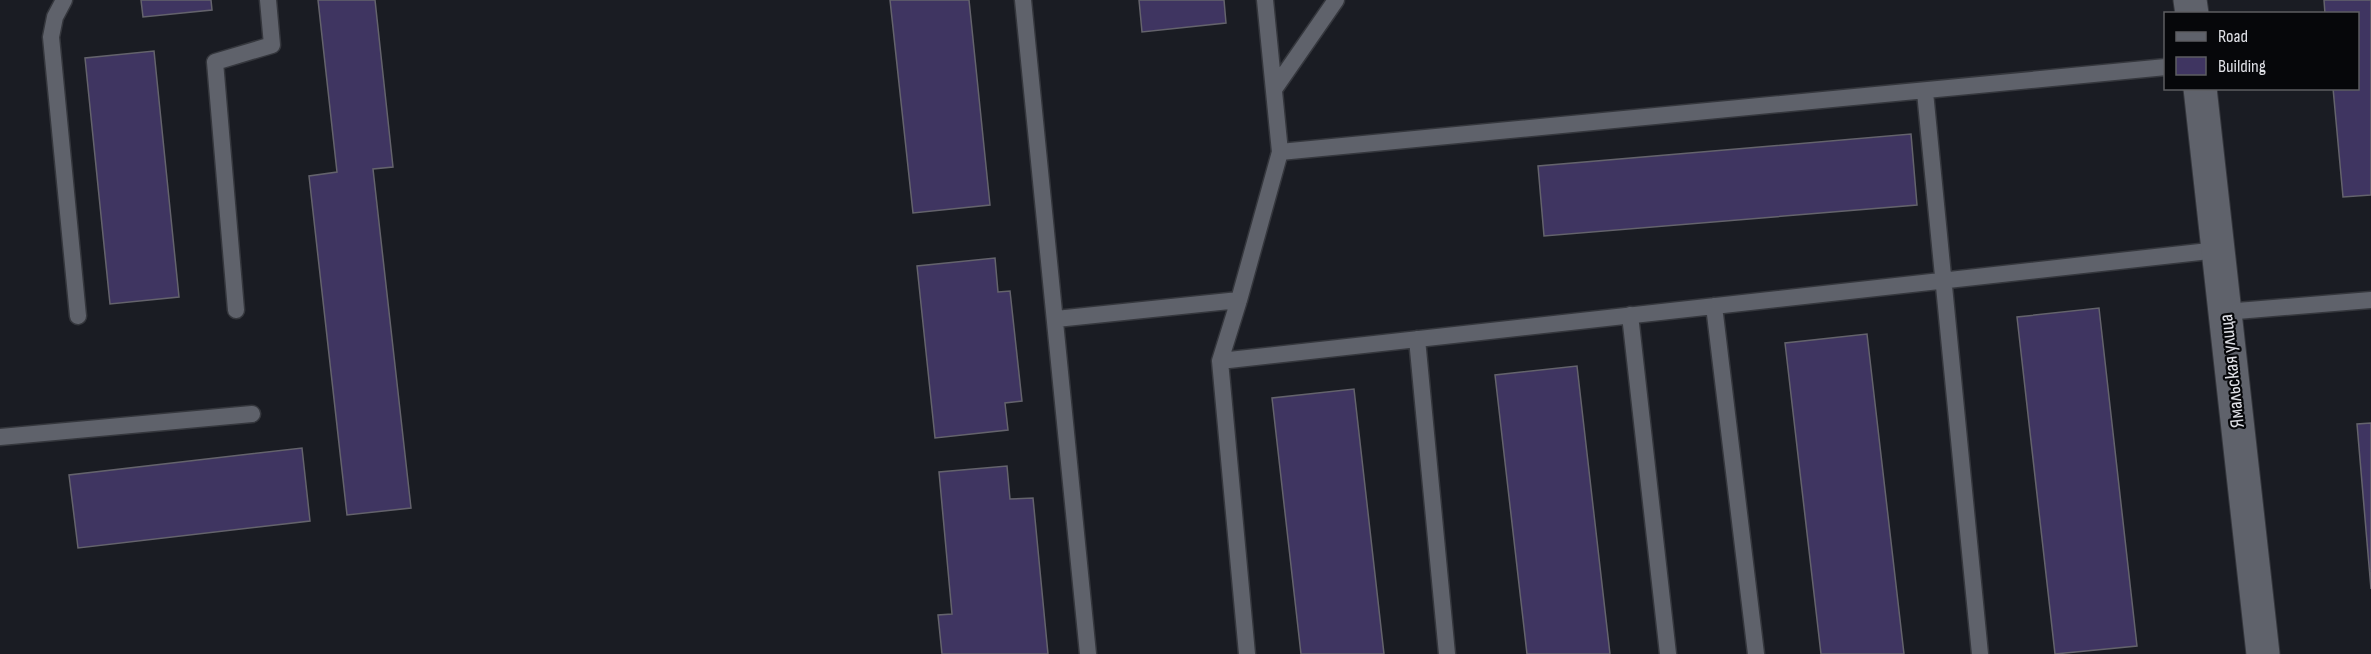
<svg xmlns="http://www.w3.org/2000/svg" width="2371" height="654" viewBox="0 0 2371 654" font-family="'Sofia Sans Condensed',sans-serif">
	<rect width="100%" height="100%" fill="#1a1c23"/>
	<path fill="#3f3561" stroke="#64636c" stroke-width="1.5" d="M141 0H211L212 10 143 17Z
		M318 0H375L393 167 373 169 411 508 347 515 309 176 337 172Z
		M890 0H969L990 205 913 213Z
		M1139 0H1224L1226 23 1142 32Z
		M2324 0H2371V195L2343 197 2333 88H2358V14H2325Z
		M154 51 179 297 110 304 85 58Z
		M1911 134 1917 205 1544 236 1538 166Z
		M995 258 998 292 1010 291 1022 401 1005 403 1008 430 935 438 917 266Z
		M2099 308 2137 646 2055 654 2017 317Z
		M1867 334 1904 654H1821L1785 343Z
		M1577 366 1610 654H1527L1495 375Z
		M1354 389 1384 654H1301L1272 398Z
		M2371 423V589L2357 424Z
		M302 448 310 521 78 548 69 475Z
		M1007 466 1010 499 1033 498 1048 654H942L938 615 952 614 939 472Z"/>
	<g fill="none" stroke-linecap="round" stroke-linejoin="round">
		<g stroke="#35373d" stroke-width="19">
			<path id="service" d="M64 0 55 17 51 37 78 316
				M1023 0 1088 654
				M1265 0 1280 152 1239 300 1220 361 2218 250
				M1275 88 1336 0
				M1925 92 1980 654
				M1280 152 2166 67
				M1714 306 1756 654
				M236 310 215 62 272 45 268 0
				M2225 312 2371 300
				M1630 315 1668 654
				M1056 319 1239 300
				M1417 339 1447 654
				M1220 361 1247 654
				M0 437 252 414"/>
		</g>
		<g stroke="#35373d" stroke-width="35">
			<path id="minor" d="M2190 0 2192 14
				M2200 88 2263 654"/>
		</g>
		<use href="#service" stroke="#5f626b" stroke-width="16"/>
		<use href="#minor" stroke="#5f626b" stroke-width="33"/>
	</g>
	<g text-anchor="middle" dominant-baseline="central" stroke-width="4.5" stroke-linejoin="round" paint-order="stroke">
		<g font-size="20" fill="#e0e1e7" stroke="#06070a">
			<text transform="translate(2232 371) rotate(-96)">Ямальская улица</text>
		</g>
	</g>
	<rect x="2164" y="12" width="195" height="78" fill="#06070a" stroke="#5d5e62" stroke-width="1.5"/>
	<rect x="2176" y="32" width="30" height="9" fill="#5f626b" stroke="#5d5e62" stroke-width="1.5"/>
	<text x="2218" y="42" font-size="18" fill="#e0e1e7">Road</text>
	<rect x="2176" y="57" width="30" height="18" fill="#3f3561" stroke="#5d5e62" stroke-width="1.5"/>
	<text x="2218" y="72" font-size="18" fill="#e0e1e7">Building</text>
</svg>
